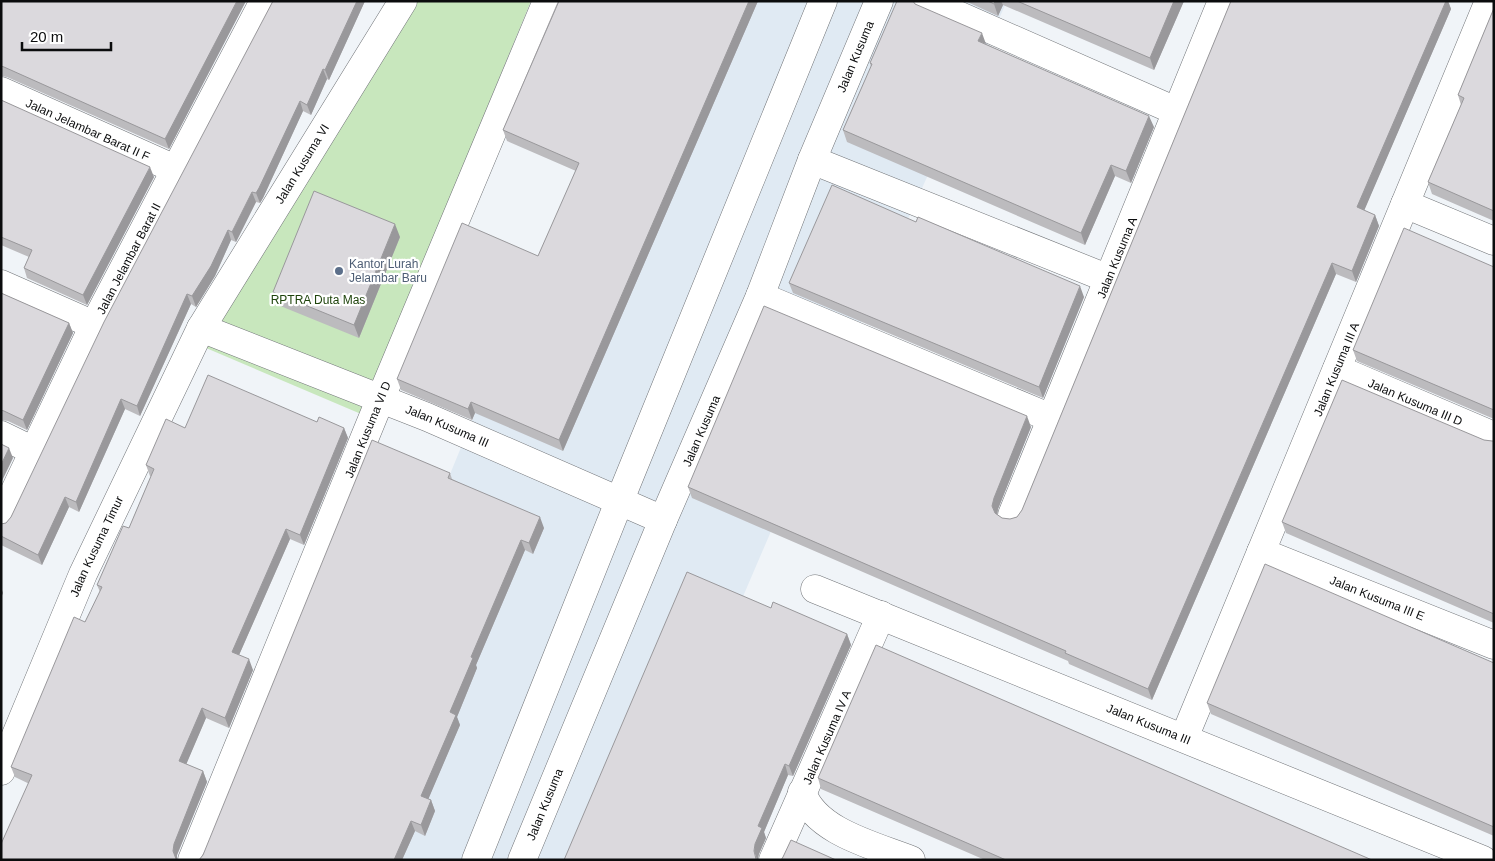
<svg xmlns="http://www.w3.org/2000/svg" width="1495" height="861" viewBox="0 0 1495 861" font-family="Helvetica,sans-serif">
	<rect width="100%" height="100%" fill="#f0f4f8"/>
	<path fill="#e0eaf3" d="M645 1H1007L853 340 630 860H291Z"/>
	<path fill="#c8e7bd" d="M387 1H531L361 414 199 345Z"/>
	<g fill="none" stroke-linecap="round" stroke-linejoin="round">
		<g stroke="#717478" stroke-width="29">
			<g id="minor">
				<path d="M926 1 1176 111"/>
				<path id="s1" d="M1 91 175 169"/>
				<path d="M812 160 1109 279"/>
				<path d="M1405 204 1494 241"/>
				<path d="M1 284 94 325"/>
				<path d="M760 296 1051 418"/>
				<path id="s2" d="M201 328 427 417 663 520"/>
				<path id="s3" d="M1337 369 1494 436"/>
				<path d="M1 435 34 451"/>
				<path id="s4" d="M1012 515 1222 1"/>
				<path id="s5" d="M1 520 94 325 264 1"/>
				<path id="s6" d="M1261 552 1494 645"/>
				<path id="s7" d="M815 589 1483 860"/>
				<path id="s8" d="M1184 738 1489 1"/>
				<path id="s9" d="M1 771 83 574 201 328 403 1"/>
				<path d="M802 792C815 832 876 846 911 860"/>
				<path id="s10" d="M192 860 380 400 547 1"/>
				<path d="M476 860 619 502 823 1"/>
				<path id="s11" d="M522 860 663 520 760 296 812 160 879 1"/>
				<path id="s12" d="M773 860 881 615"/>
			</g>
		</g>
		<use href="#minor" stroke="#fff" stroke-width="28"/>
	</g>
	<path fill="#bcbbbe" d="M1 1H246L169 149 7 77 1 76Z
		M273 1H365L329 80 327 79 311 115 303 111 263 198 260 203 256 202 236 242 231 240 215 276 196 307 191 304 140 416 125 409 79 512 69 507 42 565 1 545V524L6 523 11 517Z
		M558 1H758L563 451 475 413 472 420 401 390 397 379 538 256 576 171 507 141 503 130Z
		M965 1H1184L1154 70 1003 5 998 16Z
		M1231 1H1448L1451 9 1364 210 1375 215 1379 226 1356 282 1336 274 1152 700 1069 664 1068 661 692 498 688 487 1031 427 998 509 997 514 1002 518 1010 519 1017 517 1022 510Z
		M915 4 986 44 1154 127 1131 183 1115 176 1085 245 847 142 843 130 871 67 870 63Z
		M1494 8V221L1432 194 1428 182 1461 105 1458 95Z
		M1 100 154 177 87 305 27 278 24 268 29 257 1 245Z
		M916 222 1084 297 1043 398 793 293 789 283Z
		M400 237 359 338 278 305 273 292Z
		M1494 267V419L1357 361 1353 350Z
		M1 293 69 323 73 333 27 430 8 421 1 420Z
		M317 422 344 428 348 438 304 545 290 539 239 655 253 670 229 728 206 718 186 764 203 771 207 782 177 855 15 777 11 767 100 592 97 585 129 528 151 476H150L146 465 185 428Z
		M1484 440 1492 441H1494V623L1286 533 1282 522Z
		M450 473 452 479 544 528 533 554 525 550 476 665 477 668 457 717 460 725 428 799 431 800 435 811 425 836 415 831 402 860H199Z
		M771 608 847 634 851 645 793 776 788 775 764 832 766 838 759 854Z
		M1494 663V836L1211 714 1207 703Z
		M818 778 1372 860H985L821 789Z"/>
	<path fill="#99989b" d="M237 1H246L169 149 165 139Z
		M357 1H365L329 80 325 70Z
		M749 1H758L563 451 559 440Z
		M995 1H1001L1003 5 998 16 994 4Z
		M1174 1H1184L1154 70 1150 58Z
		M1446 1H1448L1451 9 1361 218 1357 207Z
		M982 33 986 44 978 41Z
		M323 69 327 79 311 115 307 105Z
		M300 101 303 111 263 198 260 203 256 193Z
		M1149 116 1154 127 1131 183 1126 171Z
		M1111 165 1115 176 1085 245 1081 233Z
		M150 167 154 177 87 305 83 295Z
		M252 192 256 202 236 242 232 232Z
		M1375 215 1379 226 1356 282 1352 271Z
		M395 224 400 237 359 338 354 325Z
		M228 230 231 240 215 276 196 307 192 296Z
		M1332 263 1336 274 1152 700 1148 689Z
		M1080 286 1084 297 1043 398 1039 387Z
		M187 294 191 304 140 416 137 406Z
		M69 323 73 333 27 430 23 420Z
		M121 399 125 409 79 512 76 502Z
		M471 402 475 413 472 420 468 409Z
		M1027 416 1031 427 998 509 997 517 992 506 994 498Z
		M344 428 348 438 304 545 300 535Z
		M9 448 13 458 1 483V465Z
		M65 497 69 507 42 565 38 555Z
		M540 517 544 528 533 554 529 543Z
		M286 529 290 539 236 662 232 652Z
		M521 540 525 550 476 665 477 668 457 717 460 725 425 807 421 796 450 712 471 657Z
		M1 587 3 593 1 598Z
		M847 634 851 645 793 776 789 766Z
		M249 659 253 670 229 728 225 718Z
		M202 708 206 718 183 772 179 761Z
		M785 764 788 775 764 832 766 838 759 854 758 860H757L754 851 758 826Z
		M203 771 207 782 177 855V860H176L173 851 174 844Z
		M431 800 435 811 425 836 421 825Z
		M411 821 415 831 402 860H394Z"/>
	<path fill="#dbd9dd" stroke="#99989b" d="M1 1H237L165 139 4 67 1 66Z
		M273 1H357L325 70 323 69 307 105 300 101 259 188 256 193 252 192 232 232 228 230 211 266 192 296 187 294 137 406 121 399 76 502 65 497 38 555 1 536V524L6 523 11 517 104 322Z
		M559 1H749L559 440 471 402 468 409 397 379 462 223 538 256 579 163 503 130Z
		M897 1H913L915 4 982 33 978 41 1149 116 1126 171 1111 165 1081 233 843 130 872 64 870 63Z
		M988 1H995L994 4Z
		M1017 1H1174L1150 58Z
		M1231 1H1446L1357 207 1375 215 1352 271 1332 263 1148 689 1065 653 1066 651 688 487 764 306 1027 416 994 498 992 506 995 513 1002 518 1010 519 1017 517 1022 510Z
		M1494 8V211L1428 182 1464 98 1458 95Z
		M1 100 150 167 83 295 24 268 32 250 1 237Z
		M832 185 916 222 918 217 1080 286 1039 387 789 283Z
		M314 191 395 224 354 325 273 292Z
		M1404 228 1494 267V410L1353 350Z
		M1 293 69 323 23 420 4 411 1 410Z
		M208 375 317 422 319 417 344 428 300 535 286 529 232 652 249 659 225 718 202 708 179 761 203 771 174 844 173 851 176 859 177 860H1V844L32 775 11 767 74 617 85 622 102 587 97 585 123 526 129 528 154 469 146 465 166 419 185 428Z
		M1342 380 1484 440 1492 441H1494V614L1282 522Z
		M372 440 450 473 448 478 540 517 529 543 521 540 471 657 473 658 450 712 456 715 421 796 431 800 421 825 411 821 394 860H199L203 855Z
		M1 444 9 448 1 465Z
		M1265 564 1494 663V827L1207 703Z
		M687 572 771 608 773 602 847 634 789 766 785 764 758 826 762 828 755 844 754 851 756 859 758 860H564Z
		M876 645 1372 860H1006L818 778Z
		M791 840 836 860H781L783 857Z"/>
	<circle fill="#5c6f8a" stroke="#fff" stroke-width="2" cx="339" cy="271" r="5"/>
	<g text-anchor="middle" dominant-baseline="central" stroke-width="4.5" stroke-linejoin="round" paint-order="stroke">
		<g font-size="12" fill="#0b0c0d" stroke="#fff">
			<text stroke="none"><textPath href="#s11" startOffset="870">Jalan Kusuma</textPath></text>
			<text stroke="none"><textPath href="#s1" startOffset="95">Jalan Jelambar Barat II F</textPath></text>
			<text stroke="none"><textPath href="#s9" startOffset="679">Jalan Kusuma VI</textPath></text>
			<text stroke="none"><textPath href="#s4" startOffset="278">Jalan Kusuma A</textPath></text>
			<text stroke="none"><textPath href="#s5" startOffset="291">Jalan Jelambar Barat II</textPath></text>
			<text stroke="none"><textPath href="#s8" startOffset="399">Jalan Kusuma III A</textPath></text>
			<text stroke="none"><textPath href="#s3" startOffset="85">Jalan Kusuma III D</textPath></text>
			<text stroke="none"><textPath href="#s2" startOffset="265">Jalan Kusuma III</textPath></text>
			<text stroke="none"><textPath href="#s10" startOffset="465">Jalan Kusuma VI D</textPath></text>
			<text stroke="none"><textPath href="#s11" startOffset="465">Jalan Kusuma</textPath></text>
			<text stroke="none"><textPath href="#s9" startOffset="244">Jalan Kusuma Timur</textPath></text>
			<text stroke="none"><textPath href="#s6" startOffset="125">Jalan Kusuma III E</textPath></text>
			<text stroke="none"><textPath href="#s7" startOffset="360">Jalan Kusuma III</textPath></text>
			<text stroke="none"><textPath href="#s12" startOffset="134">Jalan Kusuma IV A</textPath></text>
			<text stroke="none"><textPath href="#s11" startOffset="60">Jalan Kusuma</textPath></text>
		</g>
		<g font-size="12" fill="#4e5e75" stroke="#fff" text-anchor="start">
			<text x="349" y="264">Kantor Lurah<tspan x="349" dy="14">Jelambar Baru</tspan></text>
		</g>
		<g font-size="12" fill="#1f440c" stroke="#fff">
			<text x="318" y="300">RPTRA Duta Mas</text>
		</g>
	</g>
	<rect width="1495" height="861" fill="none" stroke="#0b0c0d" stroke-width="5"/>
	<path d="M22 42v8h89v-8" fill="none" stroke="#0b0c0d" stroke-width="2.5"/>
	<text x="30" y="42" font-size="15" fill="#0b0c0d" stroke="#ffffff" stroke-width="4" paint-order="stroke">20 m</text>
</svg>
